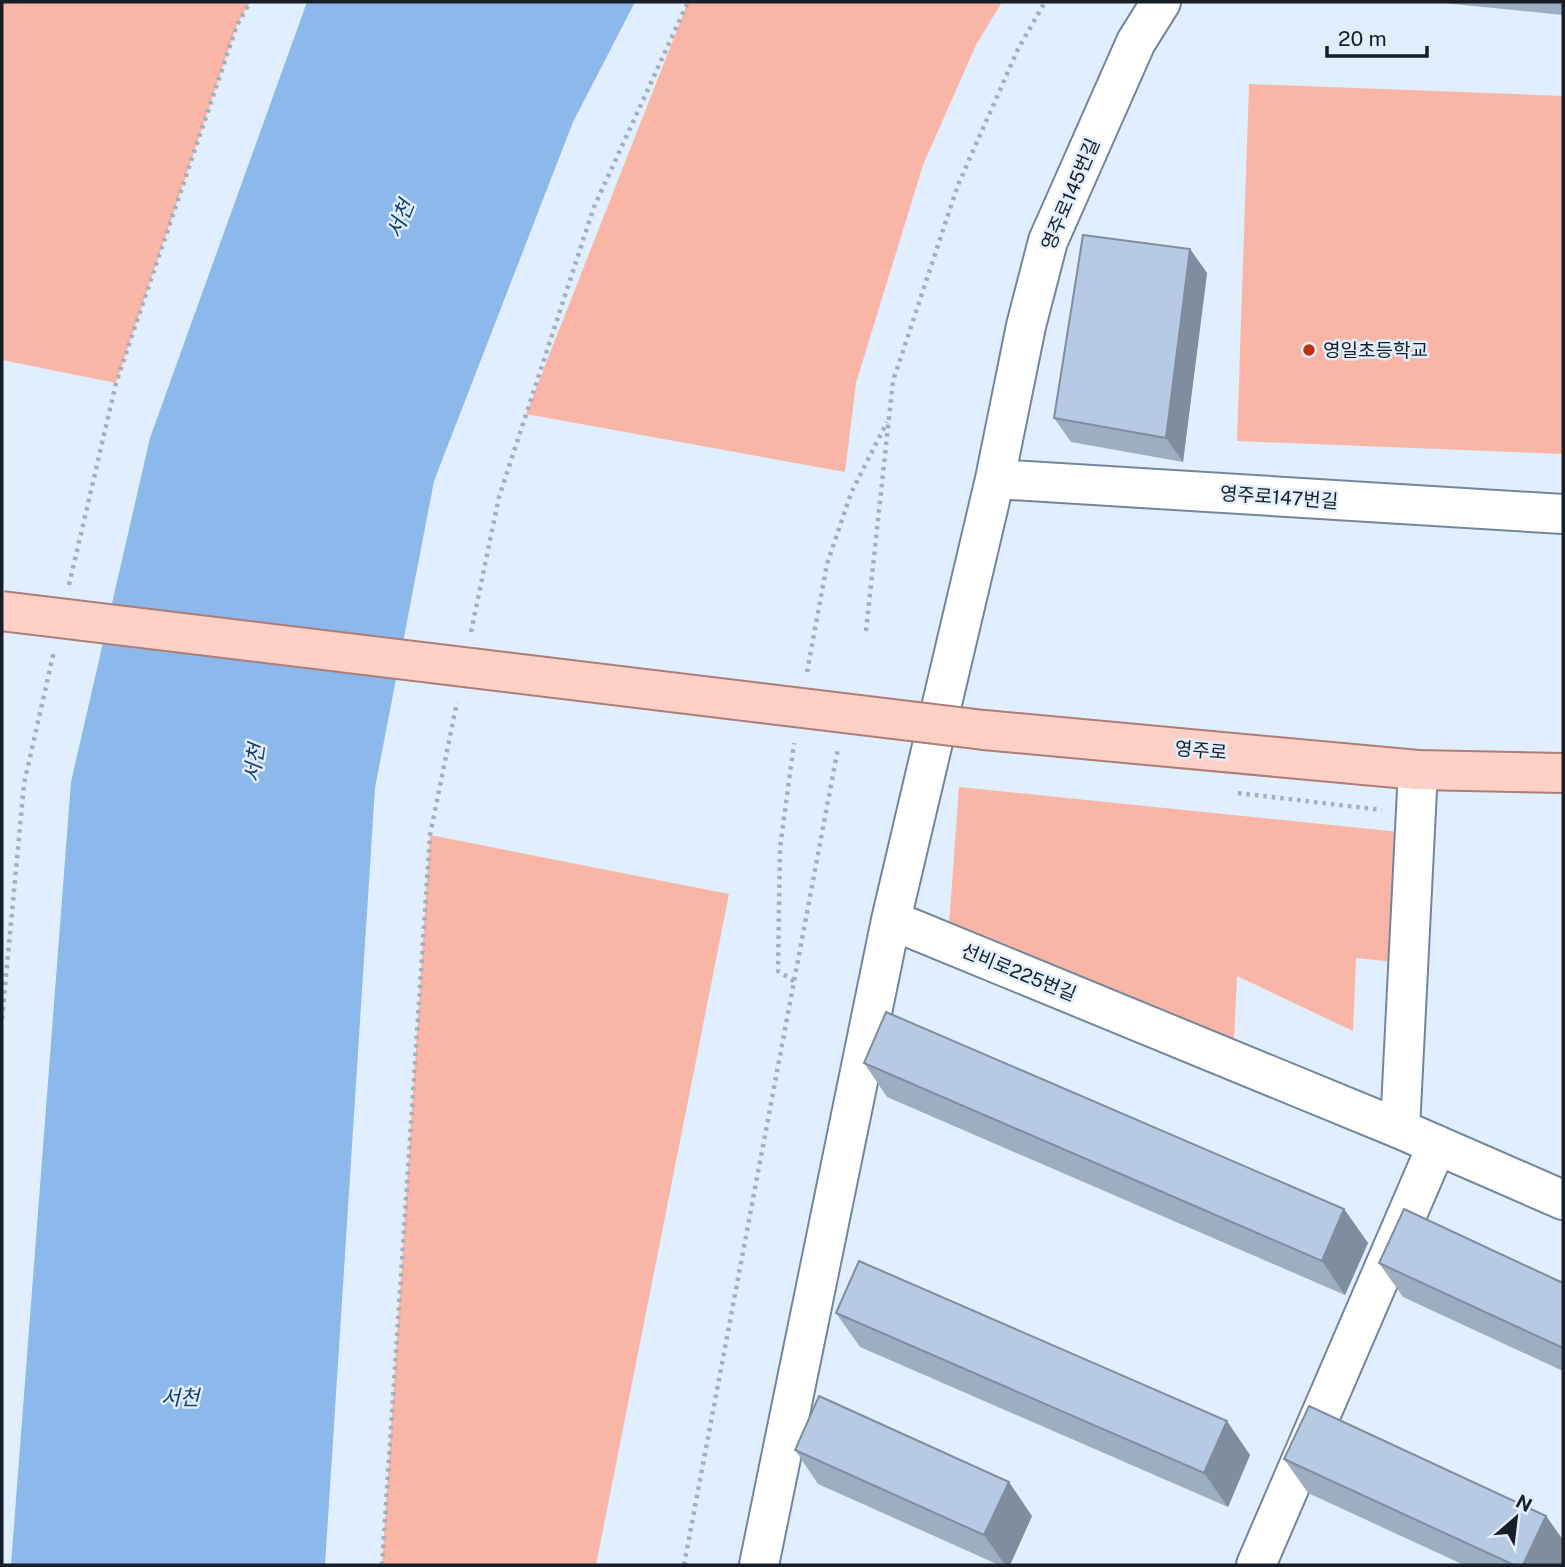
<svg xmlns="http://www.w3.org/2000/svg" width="1565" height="1567" viewBox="0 0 1565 1567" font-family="'Public Sans','Noto Sans KR',sans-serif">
	<rect width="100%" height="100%" fill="#e1eefd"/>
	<path fill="#f9b6a6" d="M2 2H250L237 25 116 383 2 360Z
		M688 2H1002L976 45 923 165 856 383 845 472 526 414Z
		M1249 84 1563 96V454L1237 441Z
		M959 787 1400 832 1394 962 1356 958 1353 1031 1237 976 1234 1039 949 924Z
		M430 835 729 894 596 1565H382Z"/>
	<path fill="#8cb8ec" d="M307 2H635L573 122 434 481 375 788 325 1565H11L71 782 150 438Z"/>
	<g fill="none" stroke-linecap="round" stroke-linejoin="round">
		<g stroke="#73869d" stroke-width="42">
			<path id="minor" d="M995 479 1563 514
				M891 920 1400 1129 1563 1200
				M1400 1129 1418 770
				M759 1565 891 920 995 479 1026 326 1048 241 1136 42 1161 2
				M1256 1565 1437 1145"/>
		</g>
		<g stroke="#ac7e76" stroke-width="42">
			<path id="major" d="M984 730 1418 770 1563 773"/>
		</g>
		<path stroke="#a4afbc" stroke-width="4.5" stroke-dasharray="3.5 5" stroke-linecap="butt" d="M69 585 116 383 237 25 250 2
			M866 631 893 381 958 185 1018 49 1045 2
			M471 632 499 497 594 207 688 2
			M807 672 827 564 851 493 887 422
			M1238 793 1382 810
			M794 981 778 971 780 848 794 743
			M2 1019 24 784 54 651
			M382 1565 430 835 457 702
			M684 1565 838 748"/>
		<use href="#minor" stroke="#fff" stroke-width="38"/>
		<use href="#major" stroke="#fdd1c7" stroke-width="38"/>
		<g stroke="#ac7e76" stroke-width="42" stroke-linecap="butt">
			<path id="major-bridge" d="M2 611 984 730"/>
		</g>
		<use href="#major-bridge" stroke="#fdd1c7" stroke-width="38"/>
	</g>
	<path fill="#9daec3" d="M1433 2H1563V15Z
		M1190 249 1207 273 1183 462 1071 442 1054 418Z
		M864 1063 1344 1209 1368 1243 1345 1295 887 1097Z
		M1379 1263 1563 1283V1371L1403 1297Z
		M836 1313 1250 1455 1228 1507 860 1347Z
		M795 1450 1032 1516 1010 1565H999L818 1484Z
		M1284 1459 1546 1516 1563 1540V1565H1464L1308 1493Z"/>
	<path fill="#7f8d9f" d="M1190 249 1207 273 1183 462 1166 438Z
		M1344 1209 1368 1243 1345 1295 1322 1261Z
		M1227 1421 1250 1455 1228 1507 1204 1473Z
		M1009 1482 1032 1516 1010 1565H1005L984 1535Z
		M1546 1516 1563 1540V1565H1523Z"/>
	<path fill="#b6cae3" stroke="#7f8d9f" stroke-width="2" d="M1083 235 1190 249 1166 438 1054 418Z
		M886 1012 1344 1209 1322 1261 864 1063Z
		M1404 1209 1563 1283V1348L1379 1263Z
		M859 1261 1227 1421 1204 1473 836 1313Z
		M819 1396 1009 1482 984 1535 795 1450Z
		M1309 1406 1546 1516 1523 1565H1514L1284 1459Z"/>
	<circle fill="#bd3213" stroke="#e1eefd" stroke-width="2.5" cx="1309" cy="350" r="7"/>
	<g text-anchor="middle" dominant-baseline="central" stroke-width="5" stroke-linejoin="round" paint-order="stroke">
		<g font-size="19" fill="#171e27" stroke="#e1eefd">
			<text transform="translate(1070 194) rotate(-67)">영주로145번길</text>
			<text transform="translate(1279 497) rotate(4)">영주로147번길</text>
			<text transform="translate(1201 750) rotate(5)">영주로</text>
			<text transform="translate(1019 972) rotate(22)">선비로225번길</text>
		</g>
		<g font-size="19" fill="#171e27" stroke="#e1eefd" text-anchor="start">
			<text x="1323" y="350">영일초등학교</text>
		</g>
		<g font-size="21" font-style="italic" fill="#113e6d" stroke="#e1eefd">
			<text transform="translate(400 219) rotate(-68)">서천</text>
			<text transform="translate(254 763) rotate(-82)">서천</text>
			<text x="180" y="1397">서천</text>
		</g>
	</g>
	<rect width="1565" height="1567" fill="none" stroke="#171e27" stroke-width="7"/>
	<g transform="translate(1516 1518) rotate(28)" stroke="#e1eefd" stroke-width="5" paint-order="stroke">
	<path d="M0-5L12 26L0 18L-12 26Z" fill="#171e27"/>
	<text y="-10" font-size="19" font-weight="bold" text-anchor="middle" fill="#171e27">N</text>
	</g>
	<path d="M1327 46v10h100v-10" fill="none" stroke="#171e27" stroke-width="3.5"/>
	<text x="1338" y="46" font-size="21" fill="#171e27" stroke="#e1eefd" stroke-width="5" paint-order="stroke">20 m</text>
</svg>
